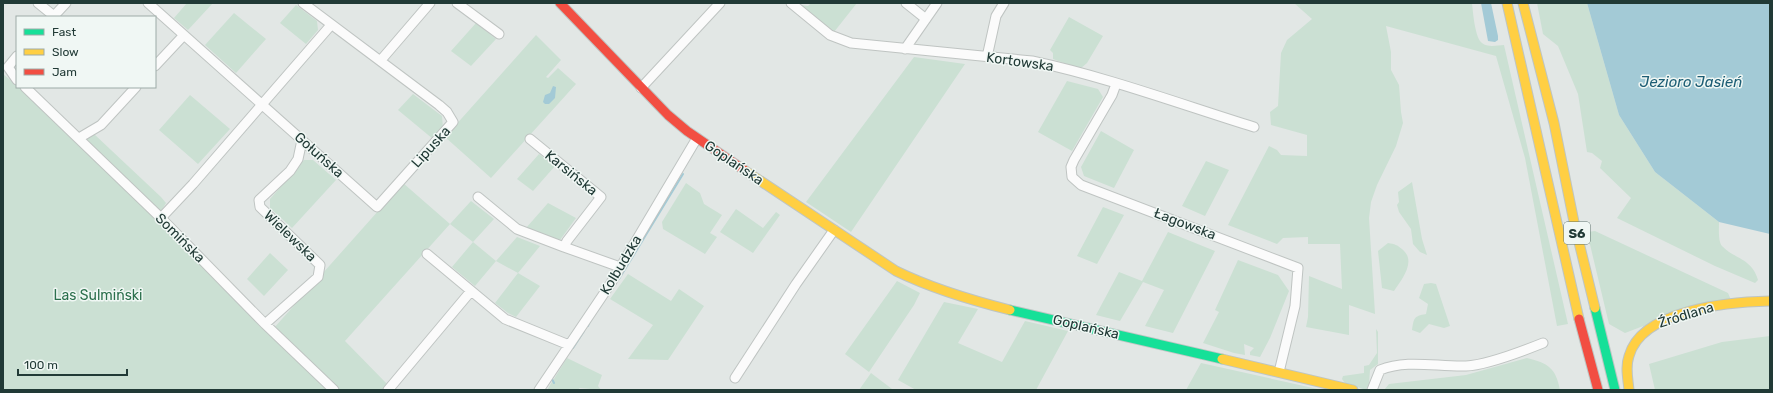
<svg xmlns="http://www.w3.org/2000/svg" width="1773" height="393" viewBox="0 0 1773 393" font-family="Rubik,sans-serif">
	<rect width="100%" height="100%" fill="#e2e7e5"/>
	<path fill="#cbe0d3" d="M187 3H213L188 30 174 18Z
		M811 3H857L834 32 800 5 808 6Z
		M1294 3H1472C1473 12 1475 38 1482 43 1488 48 1498 45 1504 45L1568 324 1557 326 1525 158 1496 56 1386 26 1391 52V70L1399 85 1401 112 1403 123 1396 146 1377 185 1371 202 1369 218 1375 314 1349 305V335L1306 327 1308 317 1309 276 1342 289 1340 244H1308V237L1283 238 1277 244 1228 225 1269 146 1277 150 1281 155 1307 156V135L1271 125 1270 112 1278 106 1281 53 1287 40 1312 19Z
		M1537 3H1587L1619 115 1655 172 1719 222C1719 229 1718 241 1722 246 1734 259 1752 258 1758 280L1755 283 1715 266 1617 218 1631 198 1600 168 1602 161 1592 153 1587 152 1578 94 1558 46 1543 34Z
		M296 5 317 21 318 30 306 44 280 23Z
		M234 13 266 39 236 73 205 45Z
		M1069 17 1103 36 1087 63 1080 69 1053 59V53L1050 50Z
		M476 23 496 39 471 66 451 51Z
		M536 35 561 60 546 77 548 78 558 68 576 84 491 178 445 137Z
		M914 57 965 64 851 232 806 202Z
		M3 74 37 102 76 140 88 138 94 134 161 197 166 203 157 218 329 390H3Z
		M1067 81 1098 89 1103 97 1072 151 1038 132Z
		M413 94 442 116 443 128 433 139 398 110Z
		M190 95 230 129 198 164 159 130Z
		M1101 131 1134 150 1114 188 1084 176 1081 167Z
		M539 154 555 166 533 191 517 179Z
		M304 160H313L336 180 292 228 270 208V199Z
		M1206 161 1229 170 1205 216 1182 206Z
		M1412 182 1422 239 1427 255 1420 252 1413 244 1411 229 1399 212 1397 205 1399 202 1398 192Z
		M403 183 450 224 471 201 494 219 473 242 496 261 517 237 540 246 518 273 540 286 516 317 508 313 495 303 518 273 496 261 475 286 452 267 473 242 450 224 345 341 388 385 384 390H336L274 328Z
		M686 183 700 193 704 204 722 215 710 233 717 237 705 254 663 229 662 222Z
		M548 203 576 218 560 240 526 228Z
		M1103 207 1124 215 1097 264 1077 256Z
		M736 209 763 228 776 212 780 215 753 253 720 232Z
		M1595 231 1728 293 1731 300 1693 307 1625 333 1609 324 1587 232Z
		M1168 232 1215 251 1173 333 1145 326 1164 290 1143 282 1120 321 1096 315 1119 272 1142 281Z
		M1388 243C1395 244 1397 245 1402 249 1417 261 1402 279 1394 291L1382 288 1378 251Z
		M270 253 288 270 264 296 247 279Z
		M1238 260 1278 275 1289 291 1270 338 1260 357 1250 355V352L1254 348 1244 344 1245 355 1234 353 1203 343 1219 312 1215 310Z
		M628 274 671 301 679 289 704 306 668 360 628 359 653 325 610 299Z
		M897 281 920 293 914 305 869 372 845 354Z
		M1431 283 1436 284 1450 326 1444 328 1429 324 1420 333 1412 330C1414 319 1413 316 1426 314L1428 304 1419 298 1424 284Z
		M944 302 978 309 958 343 1002 362 1025 321 1068 331 1036 390H916L898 380Z
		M1376 329 1378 332V364L1370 370 1369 384 1366 390 1345 383 1342 379 1343 376 1364 373V366L1369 365 1377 353Z
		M1770 336V390H1655L1649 364 1722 342Z
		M567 358 602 375 598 386 601 390 580 388 577 390H547Z
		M1527 358C1548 363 1556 368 1560 390H1384L1389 384 1466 375Z
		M1201 363 1322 390H1186Z
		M871 373 892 389V390H859Z"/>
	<path fill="#a3cad6" d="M1481 3H1491L1498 36V40L1495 42 1488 41Z
		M1587 3H1770V234L1719 222 1655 172 1619 115Z
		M553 86 556 87 555 98 549 104H545L543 102 545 95 550 93Z"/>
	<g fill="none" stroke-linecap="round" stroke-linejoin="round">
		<path stroke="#a3cad6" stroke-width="2" d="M619 279 683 174
			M588 326 590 321
			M573 348 584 331
			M552 379 554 383"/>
		<g stroke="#bfc4c2" stroke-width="11">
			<path id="street" d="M38 3 54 16
				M148 3 377 207 453 122 447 112 439 105 303 3
				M457 3 499 34
				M791 3 830 35 851 43 1032 61C1107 77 1180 104 1254 127
				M906 3 926 19
				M53 17 66 3
				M905 49 937 3
				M987 57 996 16 1004 3
				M381 60 430 3
				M155 66 184 35
				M8 67 17 80
				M8 67 17 56
				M1116 84 1112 95 1074 160 1071 167 1072 177 1081 185 1298 268 1295 306 1279 372
				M25 87 161 218 265 324 334 390
				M641 88 720 3
				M79 138 101 125 136 87
				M530 139 601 197 567 241 564 247 620 267
				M478 197 517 229 564 247
				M161 218 193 184 331 25
				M427 254 505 319 569 345
				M265 324 318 277 320 265 260 207 259 200 290 171 298 159 302 140
				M735 378 796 284 834 230
				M388 390 471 291
				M539 390 611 283 697 138
				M1372 390 1380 370C1407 359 1437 367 1466 366 1486 365 1523 351 1543 343"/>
		</g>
		<g stroke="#bec5c3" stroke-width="11">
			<path id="fast" d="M1595 308 1615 390
				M1010 310 1222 359"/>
		</g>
		<g stroke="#bec5c3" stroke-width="11">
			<path id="slow" d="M1507 3 1579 319
				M1523 3 1554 123 1574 222 1595 308
				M744 170 896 271C933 289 970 300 1010 310
				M1222 359 1353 390
				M1629 390C1628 379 1625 367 1629 356 1642 309 1730 302 1770 301"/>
		</g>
		<g stroke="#bec5c3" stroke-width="11">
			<path id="jam" d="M560 3 668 115 687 131 744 170
				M1579 319 1598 390"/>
		</g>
		<use href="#street" stroke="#fbfbfb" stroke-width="9"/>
		<use href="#fast" stroke="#16e098" stroke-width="9"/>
		<use href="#slow" stroke="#ffcf43" stroke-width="9"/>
		<use href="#jam" stroke="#f24e42" stroke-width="9"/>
	</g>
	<g text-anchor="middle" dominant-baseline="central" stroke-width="3" stroke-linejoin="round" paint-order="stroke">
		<rect fill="#f0f7f4" stroke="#5f736f" stroke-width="1" x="1564" y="222" width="26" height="22" rx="3"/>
		<g font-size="13" font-weight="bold" fill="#213a36">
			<text x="1577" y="233">S6</text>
		</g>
		<g font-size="14" fill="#213a36" stroke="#f0f7f4">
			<text transform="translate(1020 62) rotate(8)">Kortowska</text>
			<text transform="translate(431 147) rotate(-48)">Lipuska</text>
			<text transform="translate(319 155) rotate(42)">Gołuńska</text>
			<text transform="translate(734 163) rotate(34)">Goplańska</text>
			<text transform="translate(571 173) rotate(39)">Karsińska</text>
			<text transform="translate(1185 224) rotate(21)">Łagowska</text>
			<text transform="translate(290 236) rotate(44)">Wielewska</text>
			<text transform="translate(180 238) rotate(45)">Somińska</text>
			<text transform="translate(621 265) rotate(-59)">Kolbudzka</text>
			<text transform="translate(1686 315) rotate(-17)">Źródlana</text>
			<text transform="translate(1086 327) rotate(13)">Goplańska</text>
		</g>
		<g font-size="14" fill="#2c704d" stroke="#f0f7f4">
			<text x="98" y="295">Las Sulmiński</text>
		</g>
		<g font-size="15" font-style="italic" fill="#1c5d74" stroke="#f0f7f4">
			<text x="1691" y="82">Jezioro Jasień</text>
		</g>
	</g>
	<rect width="1773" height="393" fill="none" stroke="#213a36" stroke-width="8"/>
	<rect x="16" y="16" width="140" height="72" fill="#f0f7f4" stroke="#9daba8"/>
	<rect x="24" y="29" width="20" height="6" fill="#16e098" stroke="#9daba8"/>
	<text x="52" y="36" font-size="12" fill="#213a36">Fast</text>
	<rect x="24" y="49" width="20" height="6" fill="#ffcf43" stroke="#9daba8"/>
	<text x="52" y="56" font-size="12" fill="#213a36">Slow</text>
	<rect x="24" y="69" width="20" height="6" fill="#f24e42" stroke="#9daba8"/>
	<text x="52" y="76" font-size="12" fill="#213a36">Jam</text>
	<path d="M18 369v6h109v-6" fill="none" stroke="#213a36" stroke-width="2"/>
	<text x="24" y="369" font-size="12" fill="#213a36" stroke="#f0f7f4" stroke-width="3" paint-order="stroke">100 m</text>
</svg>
